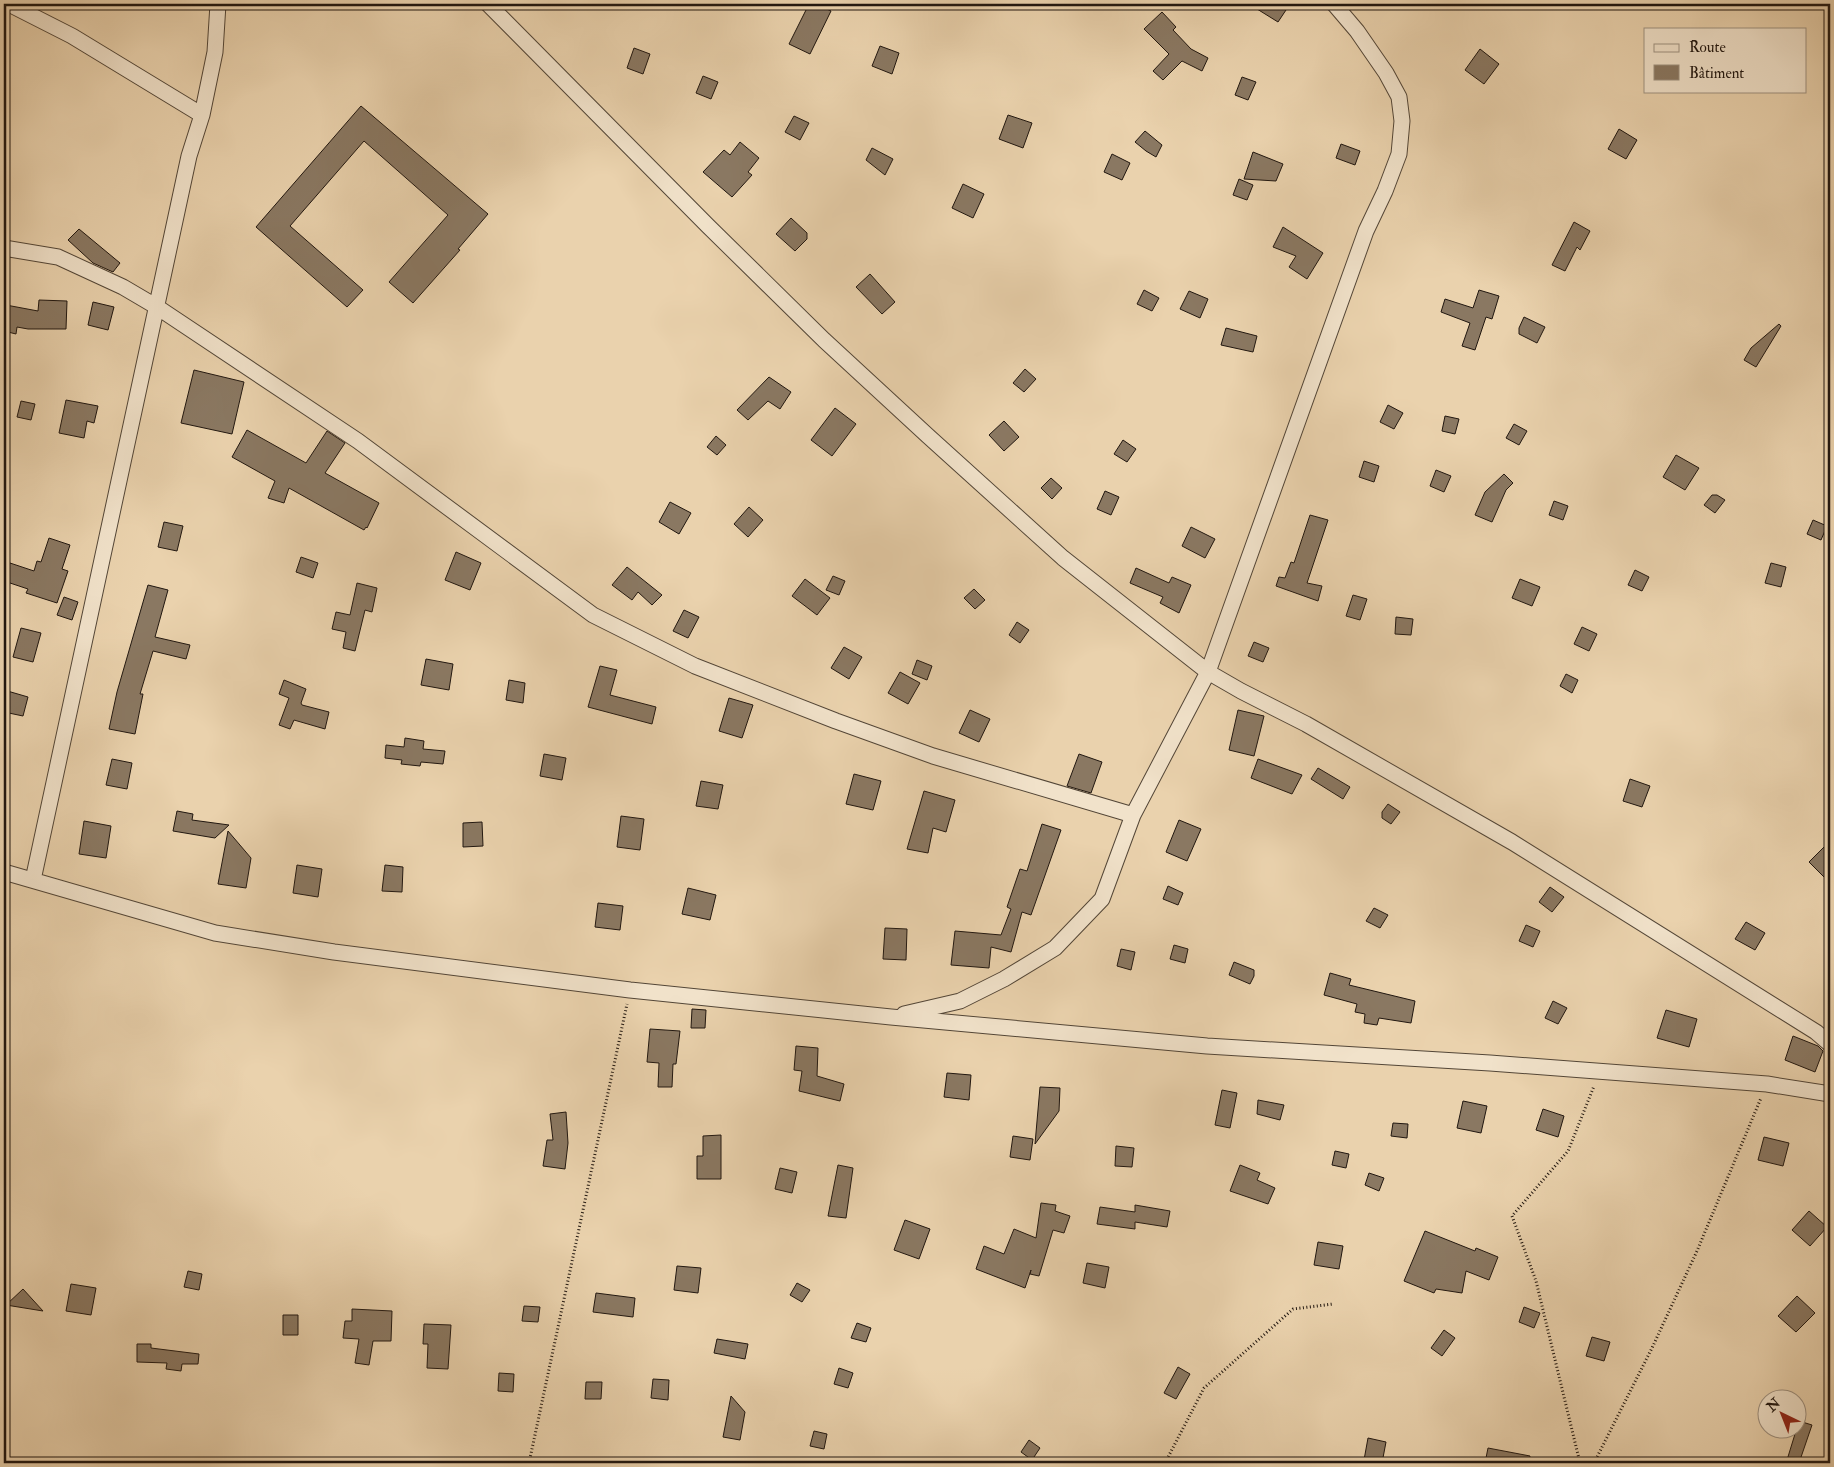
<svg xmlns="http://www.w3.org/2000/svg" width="1834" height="1467" viewBox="0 0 1834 1467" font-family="'IM FELL Double Pica',serif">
	<rect width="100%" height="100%" fill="#ead2ad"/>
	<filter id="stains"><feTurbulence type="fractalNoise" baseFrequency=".004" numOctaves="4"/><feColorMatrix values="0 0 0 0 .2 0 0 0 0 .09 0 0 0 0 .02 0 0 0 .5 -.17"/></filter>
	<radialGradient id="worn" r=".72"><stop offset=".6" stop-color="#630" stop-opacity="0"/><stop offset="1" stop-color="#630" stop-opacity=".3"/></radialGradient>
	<path fill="#8a7862" stroke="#211710" d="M809 4H817L831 11 810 54 789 44Z
		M1249 4H1290L1278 22Z
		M1162 12 1176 27 1173 30 1191 49 1208 58 1202 71 1182 61 1163 80 1153 71 1169 54 1144 29Z
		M880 46 899 53 892 74 872 66Z
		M634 48 650 54 643 74 627 68Z
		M1480 49 1499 64 1484 84 1465 70Z
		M703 76 718 82 711 99 696 93Z
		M1242 77 1256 82 1248 100 1235 95Z
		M361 106 488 214 458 249 460 250 413 303 389 282 448 215 364 141 290 226 363 290 347 307 256 227Z
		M1008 115 1032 123 1023 148 999 139Z
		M794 116 809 123 800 140 785 132Z
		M1619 129 1637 140 1626 159 1608 149Z
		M1145 131 1162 145 1156 157 1146 151 1135 142Z
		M740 142 759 158 748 172 752 175 732 197 703 172 724 150 730 155Z
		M1341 144 1360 151 1355 165 1336 158Z
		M872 148 893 159 885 175 866 160Z
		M1253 152 1283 164 1276 181 1244 179Z
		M1112 154 1130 163 1122 180 1104 172Z
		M1239 179 1253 185 1247 200 1233 195Z
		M963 184 984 194 973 218 952 208Z
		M791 218 807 233V239L795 251 776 234Z
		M1574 222 1590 231 1580 250 1577 247 1565 271 1552 265Z
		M1283 227 1323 253 1307 279 1289 267 1296 256 1273 247Z
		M79 229 120 263 113 272 93 263 68 240Z
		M870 274 895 302 882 314 856 287Z
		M1144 290 1159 298 1152 311 1137 304Z
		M1479 290 1499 296 1492 319 1486 317 1475 350 1462 346 1470 323 1441 312 1445 299 1473 308Z
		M1189 291 1208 299 1200 318 1180 309Z
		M39 300 67 301 66 329H28L17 327 16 334 4 331V317L6 305 38 311Z
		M93 302 114 307 108 330 88 325Z
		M1524 317 1545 327 1537 343 1519 334V328Z
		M1779 324 1781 326 1756 367 1744 360 1751 348Z
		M1226 328 1257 336 1253 352 1221 345Z
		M1025 369 1036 379 1024 392 1013 383Z
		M194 370 244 382 232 434 181 423Z
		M769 377 791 392 780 409 768 401 748 420 737 410Z
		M66 400 98 406 94 423 87 421 84 438 59 433Z
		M21 401 35 404 31 420 17 417Z
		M1388 405 1403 413 1394 429 1380 422Z
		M835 408 856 424 832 456 811 440Z
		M1445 416 1459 419 1455 434 1442 431Z
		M1004 421 1019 437 1004 451 989 435Z
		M1514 424 1527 431 1519 445 1506 438Z
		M247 430 306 463 327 431 345 443 325 473 379 503 367 528 366 527 364 530 289 488 284 503 268 498 275 481 232 457Z
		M716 436 726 445 717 455 707 447Z
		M1123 440 1136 449 1127 462 1114 454Z
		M1676 455 1699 468 1685 490 1663 477Z
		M1364 461 1379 466 1374 482 1359 477Z
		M1436 470 1451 476 1444 492 1430 486Z
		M1504 474 1513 483 1506 490 1492 522 1475 515 1485 492Z
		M1051 478 1062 488 1052 499 1041 488Z
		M1105 491 1119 497 1111 515 1097 509Z
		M1712 495H1717L1725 500 1715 513 1704 505Z
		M1554 501 1568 506 1563 520 1549 515Z
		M670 502 691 513 679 534 659 522Z
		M749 507 763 520 748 537 734 524Z
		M1310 515 1328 520 1307 583 1322 586 1318 601 1276 586 1279 577 1285 578 1291 562 1294 563Z
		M1813 520 1827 526 1821 540 1807 534Z
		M164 522 183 526 177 551 158 547Z
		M1191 527 1215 539 1205 558 1182 546Z
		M49 538 70 545 62 569 68 571 57 603 26 593 28 589 4 581 10 563 34 571 37 561 41 562Z
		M456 552 481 563 470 590 445 580Z
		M301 557 318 563 313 578 296 572Z
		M1771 563 1786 567 1781 587 1765 583Z
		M627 567 662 595 652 605 638 592 632 600 612 585Z
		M1136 568 1169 583 1172 577 1191 585 1179 613 1160 603 1163 597 1130 583Z
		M1635 570 1649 577 1642 591 1628 585Z
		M833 576 845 581 839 595 826 590Z
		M805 579 830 598 817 615 792 596Z
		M1520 579 1540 587 1532 606 1512 598Z
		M357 583 377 588 372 612 365 610 355 651 343 648 346 632 332 629 336 612 350 615Z
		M148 585 168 590 155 637 190 645 186 659 153 651 140 694H143L135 734 109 729 117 692Z
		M974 589 985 600 975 609 964 598Z
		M1353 595 1367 599 1360 620 1346 616Z
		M64 597 78 602 72 620 57 615Z
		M684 610 699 617 688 638 673 631Z
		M1396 617 1413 619 1411 635 1395 634Z
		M1017 622 1029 630 1020 643 1009 635Z
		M1582 627 1597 634 1589 651 1574 644Z
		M21 628 41 633 33 662 13 657Z
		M1254 642 1269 648 1263 662 1248 656Z
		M844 647 862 657 849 679 831 668Z
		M426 659 453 664 449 690 421 685Z
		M917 660 932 666 927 680 912 674Z
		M600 666 617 670 610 695 656 707 652 724 588 707Z
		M900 672 920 683 908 704 888 693Z
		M1566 674 1578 680 1572 693 1560 686Z
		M284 680 306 689 301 703 302 705 329 712 325 729 294 720 290 729 279 725 289 698 279 694Z
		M509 680 525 683 523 703 506 700Z
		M4 690 28 697 23 716 4 712Z
		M729 698 753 705 742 738 719 731Z
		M970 710 990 719 979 742 959 733Z
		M1238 710 1264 716 1254 756 1229 750Z
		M405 738 424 741 423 749 445 751 443 764 421 762 420 766 401 764 402 760 385 758 386 745 404 747Z
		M544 754 566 758 562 780 540 776Z
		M1079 754 1102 762 1091 793 1067 786Z
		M112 759 132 763 127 789 106 785Z
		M1258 759 1302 775 1292 794 1251 778Z
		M1318 768 1350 787 1343 799 1311 779Z
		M854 774 881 781 873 810 846 804Z
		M1630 779 1650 786 1642 807 1623 801Z
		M701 781 723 785 718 809 696 806Z
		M924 791 955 800 946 832 933 828 928 853 907 849Z
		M1388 804 1400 812 1391 824 1382 818V812Z
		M177 811 193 814 192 820 229 825 215 838 173 831Z
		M621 816 644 819 640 850 617 847Z
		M1179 820 1201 829 1187 861 1166 852Z
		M84 821 111 826 106 858 79 854Z
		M482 822 483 846 463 847V823Z
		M1042 824 1061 830 1031 915 1022 912 1011 952 991 947 989 968 951 965 955 931 1001 935 1011 909 1007 907 1020 869 1027 871Z
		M228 831 251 858 246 888 218 884Z
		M1830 841V883L1809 862Z
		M297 865 322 869 318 897 293 893Z
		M385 865 403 867 402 892 382 891Z
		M1168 886 1183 893 1178 905 1163 899Z
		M1550 887 1564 897 1552 912 1539 902Z
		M688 888 716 895 710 920 682 914Z
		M598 903 623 906 620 930 595 927Z
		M1374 908 1388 915 1380 928 1366 921Z
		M1746 922 1765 933 1755 950 1735 939Z
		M1526 925 1540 931 1533 947 1519 941Z
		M885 928 907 929 906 960 883 959Z
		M1174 945 1188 949 1185 963 1170 959Z
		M1121 949 1135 952 1131 970 1117 966Z
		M1234 962 1254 970V976L1250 984 1229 975Z
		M1330 973 1351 979 1349 985 1415 1001 1411 1023 1379 1018 1377 1025 1364 1023 1365 1014 1355 1012 1357 1004 1324 995Z
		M1553 1001 1567 1008 1558 1024 1545 1018Z
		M692 1009 706 1010 705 1028H691Z
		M1666 1010 1697 1019 1689 1047 1657 1038Z
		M650 1029 680 1031 676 1064H673L672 1087H658L659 1063 647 1062Z
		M1793 1036 1818 1046 1823 1051 1815 1072 1785 1060Z
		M796 1046 818 1048 817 1076 844 1084 840 1101 799 1091 802 1071 794 1070Z
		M947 1073 971 1075 969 1100 944 1097Z
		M1040 1087 1060 1088 1059 1111 1035 1144Z
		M1222 1090 1237 1093 1230 1128 1215 1125Z
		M1258 1100 1284 1105 1280 1120 1257 1114Z
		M1463 1101 1487 1106 1481 1133 1457 1128Z
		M1543 1109 1564 1116 1558 1137 1536 1130Z
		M566 1112 568 1143 565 1169 543 1166 547 1140H553L550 1114Z
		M1393 1123 1408 1124 1407 1138 1391 1136Z
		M721 1135V1179H697V1156H703V1136Z
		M1013 1136 1033 1139 1030 1160 1010 1157Z
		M1764 1137 1789 1143 1783 1166 1758 1160Z
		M1116 1146 1134 1148 1132 1167 1115 1166Z
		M1335 1151 1349 1154 1346 1168 1332 1165Z
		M838 1165 853 1168 846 1218 828 1216Z
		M1240 1165 1260 1173 1257 1180 1275 1188 1268 1204 1230 1191Z
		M780 1168 797 1172 792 1193 775 1189Z
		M1369 1173 1384 1178 1379 1191 1365 1185Z
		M1041 1203 1056 1205 1055 1211 1070 1216 1064 1233 1053 1230 1039 1276 1030 1274 1031 1270 1025 1288 976 1269 984 1246 1004 1254 1014 1229 1036 1238Z
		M1135 1205 1170 1211 1167 1227 1135 1222V1229L1097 1224 1100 1207 1135 1212Z
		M1809 1211 1827 1227 1810 1246 1792 1230Z
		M905 1220 930 1229 919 1259 894 1250Z
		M1425 1231 1475 1251 1476 1248 1498 1257 1489 1280 1466 1271 1462 1293 1436 1289 1434 1293 1404 1281Z
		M1318 1242 1343 1246 1339 1269 1314 1265Z
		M1087 1263 1109 1267 1105 1288 1083 1283Z
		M677 1266 701 1268 698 1293 674 1290Z
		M188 1271 202 1274 199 1290 184 1287Z
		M797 1283 810 1290 802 1302 790 1295Z
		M71 1284 96 1288 91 1315 66 1311Z
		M23 1289 43 1311 6 1305Z
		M596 1293 635 1298 633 1317 593 1312Z
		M1797 1296 1815 1313 1796 1332 1778 1316Z
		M524 1306 540 1307 538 1322 522 1321Z
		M1524 1307 1540 1313 1534 1328 1519 1322Z
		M352 1309 392 1311 391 1341H373L369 1365 355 1363 359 1339 343 1338 345 1321H352Z
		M283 1315H298V1335H283Z
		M857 1323 871 1328 866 1342 851 1338Z
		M424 1324 451 1325 448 1369 427 1368 428 1344H423Z
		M1444 1330 1455 1338 1442 1356 1431 1348Z
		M1592 1337 1610 1342 1604 1361 1586 1356Z
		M717 1339 748 1344 745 1359 714 1353Z
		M137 1344H151V1348L199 1354 198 1364H182L181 1371 166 1369 167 1363 137 1362Z
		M1178 1367 1190 1374 1176 1399 1164 1393Z
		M839 1368 853 1373 848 1388 834 1384Z
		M499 1373 514 1374 513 1392 498 1391Z
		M653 1379 669 1380 668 1400 651 1398Z
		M586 1382H602L601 1399H585Z
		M731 1396 745 1412 740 1440 723 1437Z
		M1799 1421 1812 1425 1799 1463H1797L1787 1460Z
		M814 1431 827 1434 824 1449 810 1446Z
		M1368 1438 1386 1442 1382 1463 1364 1460Z
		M1029 1440 1040 1448 1032 1460 1021 1452Z
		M1488 1448 1530 1456 1529 1463H1485Z"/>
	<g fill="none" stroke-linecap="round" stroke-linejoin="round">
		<g stroke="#534637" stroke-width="17">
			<path id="street" d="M9 4 72 36 202 115
				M488 4 708 226 824 340 928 436 1063 558 1208 672 1241 691 1306 724 1512 842 1816 1032 1830 1044
				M4 248 58 257 123 287 157 307 358 441 593 615 695 666 836 721 933 756 1133 815
				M4 872 215 933 334 952 630 990 891 1017 1207 1046 1490 1063 1767 1084 1830 1094
				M33 880 189 156 202 115 215 52 218 4
				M904 1014 960 1001 1004 979 1055 948 1102 899 1133 815 1208 672 1366 231 1385 191 1399 154 1402 121 1399 97 1386 73 1357 31 1334 4"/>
		</g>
		<path stroke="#211710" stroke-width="3" stroke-dasharray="1 2.5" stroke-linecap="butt" d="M621 4H624
			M529 1463 627 1004
			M1165 1463 1204 1388 1293 1309 1333 1304
			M1580 1463 1536 1281 1512 1216 1568 1151 1594 1086
			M1594 1463 1652 1348 1697 1251 1761 1098"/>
		<use href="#street" stroke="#f1e2ca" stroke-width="15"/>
	</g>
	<rect width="1834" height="1467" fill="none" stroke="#ead2ad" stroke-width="20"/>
	<rect x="5" y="5" width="1824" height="1457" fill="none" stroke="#211710" stroke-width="2.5"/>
	<rect x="10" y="10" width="1814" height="1447" fill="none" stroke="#211710"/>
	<rect x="1644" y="28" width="162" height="65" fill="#f1e2ca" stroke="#9e9180"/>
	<rect x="1654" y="44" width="25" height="8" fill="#f1e2ca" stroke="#9e9180"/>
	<text x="1689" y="52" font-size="15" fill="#211710">Route</text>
	<rect x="1654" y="65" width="25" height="15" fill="#8a7862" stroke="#9e9180"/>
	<text x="1689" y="78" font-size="15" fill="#211710">Bâtiment</text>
	<g transform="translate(1782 1414) rotate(317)"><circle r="24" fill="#f1e2ca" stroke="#9e9180"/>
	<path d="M0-4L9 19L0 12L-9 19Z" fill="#8f2418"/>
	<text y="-8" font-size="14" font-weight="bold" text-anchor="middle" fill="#211710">N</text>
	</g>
	<rect width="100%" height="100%" filter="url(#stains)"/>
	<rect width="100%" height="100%" fill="url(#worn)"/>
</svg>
